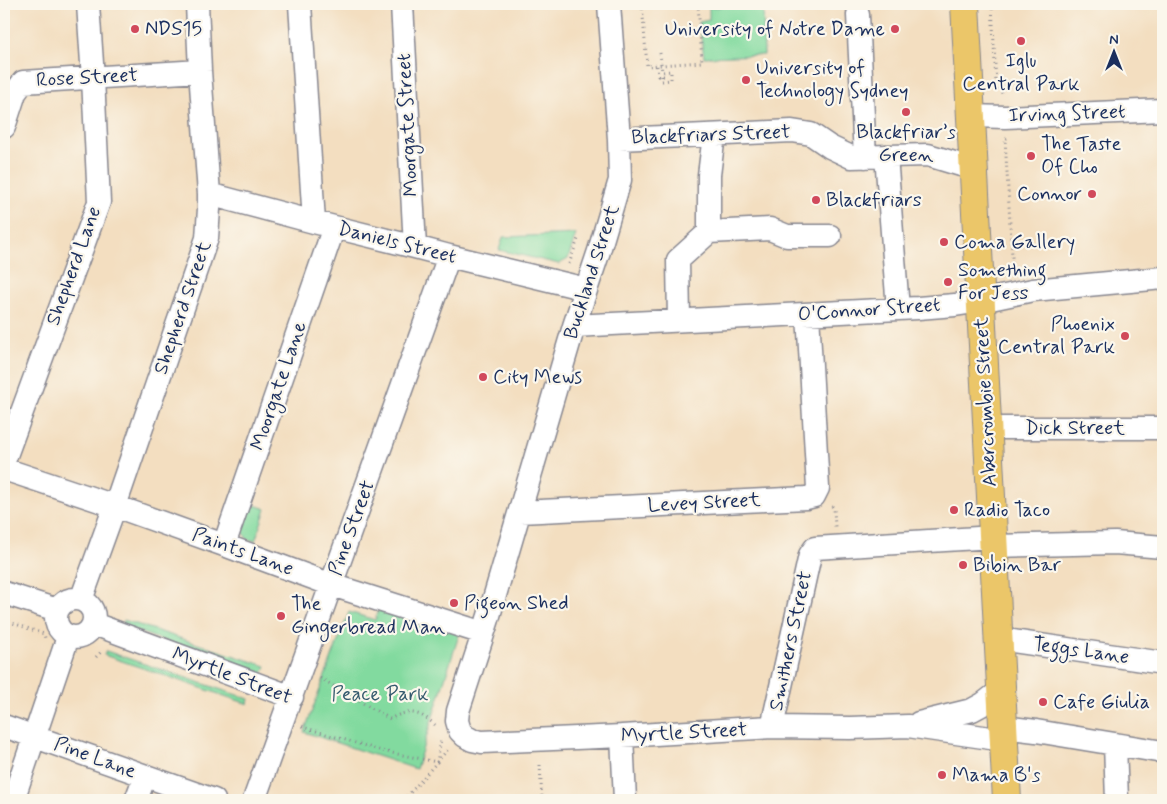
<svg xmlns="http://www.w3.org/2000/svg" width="1167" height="804" viewBox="0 0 1167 804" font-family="Mynerve,sans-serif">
	<rect width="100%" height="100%" fill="#fbf7ec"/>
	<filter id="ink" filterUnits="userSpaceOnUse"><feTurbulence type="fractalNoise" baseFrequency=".02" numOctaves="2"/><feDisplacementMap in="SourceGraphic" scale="10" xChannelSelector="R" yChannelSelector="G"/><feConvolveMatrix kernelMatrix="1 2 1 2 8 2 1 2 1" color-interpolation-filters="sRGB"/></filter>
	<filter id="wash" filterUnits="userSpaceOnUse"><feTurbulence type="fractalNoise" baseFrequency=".0096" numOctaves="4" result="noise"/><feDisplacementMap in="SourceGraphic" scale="20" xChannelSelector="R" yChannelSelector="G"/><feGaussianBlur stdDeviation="1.12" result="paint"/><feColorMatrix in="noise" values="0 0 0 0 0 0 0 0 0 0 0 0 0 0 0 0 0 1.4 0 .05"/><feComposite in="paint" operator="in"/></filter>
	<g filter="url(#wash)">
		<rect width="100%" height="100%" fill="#f3dec0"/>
		<path fill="#82da9f" stroke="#4e847e" d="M720 4H763L764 55 704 57 699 22 709 20V7H720Z
			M576 234 568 259 559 264 499 250 503 237Z
			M249 503 266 509 255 541 247 539 240 526Z
			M380 605 460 632 416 769 304 732 349 612 375 620Z
			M124 620 266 666 262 675 122 626Z
			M106 651 249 699 248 704 104 655Z"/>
	</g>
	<g filter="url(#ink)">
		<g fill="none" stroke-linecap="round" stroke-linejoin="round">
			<g stroke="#87868f" stroke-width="25">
				<path id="minor" d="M300 4 314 222
					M402 4 415 247
					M609 4 619 139 620 180 599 251 574 326 488 619 458 711 457 721 460 731 465 736 472 740 482 742 622 736 772 727 850 728 908 726 1004 740
					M858 15 865 157
					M971 116 1005 117 1163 110
					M4 127 15 93 23 82 200 71
					M619 139 792 131 811 134 830 147 851 157 928 155 974 169
					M886 156 898 309
					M209 194 314 222 415 247 449 256 586 289
					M709 232 770 229 787 236H830
					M679 320 678 260 709 232V175L714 135
					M574 326 918 308 955 305 981 301 1033 290 1163 278
					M988 428H1163
					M4 461 99 202 93 78 88 4
					M4 469 115 506 224 545 332 585 483 633
					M520 512 806 498 814 496 818 488 808 314
					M224 545 334 227
					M994 546 1115 543 1163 547
					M4 593 57 610
					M56 618a19 19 0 1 1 38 0a19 19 0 1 1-38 0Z
					M81 600 115 506 207 238 209 209V194L200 71 197 4
					M94 624 292 697
					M999 639 1163 663
					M919 723 972 710 983 704 1001 690
					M4 726 214 800
					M772 727 810 555 815 548 994 537
					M1003 727 1036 731 1163 752
					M622 736 625 800
					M1115 744 1117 800
					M13 800 68 637
					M136 800 145 776
					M254 800 449 256"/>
			</g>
			<g stroke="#87868f" stroke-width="30">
				<path id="major" d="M965 4 1007 800"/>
			</g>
			<path stroke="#87868f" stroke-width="3" stroke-dasharray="1 4" stroke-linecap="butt" d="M642 4 647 66 702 62 698 4
				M992 4 996 84 1004 96
				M657 66 658 76H666
				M662 76V81L671 80V71L662 72
				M1007 138 1005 139 1013 273
				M569 264 579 236
				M832 506 834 509 835 527
				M4 620 44 634 45 638
				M96 657 103 650
				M320 678 390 719C407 709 420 711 435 725
				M302 726 303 727 382 751 437 762 449 748
				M540 765 542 800
				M404 800 437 762 441 739"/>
			<use href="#minor" stroke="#fff" stroke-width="22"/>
			<use href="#major" stroke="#ebc669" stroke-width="28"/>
			<path stroke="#87868f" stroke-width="3" stroke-dasharray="1 4" stroke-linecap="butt" d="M660 53 662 72"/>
		</g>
	</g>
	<g fill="#d1495b" stroke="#fbf7ec" stroke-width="2">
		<circle cx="135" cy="29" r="5"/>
		<circle cx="895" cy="29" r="5"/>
		<circle cx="1021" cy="41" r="5"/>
		<circle cx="746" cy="80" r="5"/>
		<circle cx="906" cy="112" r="5"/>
		<circle cx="1031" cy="156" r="5"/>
		<circle cx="1092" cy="194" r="5"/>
		<circle cx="816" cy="200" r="5"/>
		<circle cx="944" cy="242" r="5"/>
		<circle cx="948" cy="282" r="5"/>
		<circle cx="1125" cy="336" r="5"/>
		<circle cx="483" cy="377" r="5"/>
		<circle cx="954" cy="510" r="5"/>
		<circle cx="963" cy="565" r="5"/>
		<circle cx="454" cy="603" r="5"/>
		<circle cx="281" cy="616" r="5"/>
		<circle cx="1043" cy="702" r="5"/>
		<circle cx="942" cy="775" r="5"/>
	</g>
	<g text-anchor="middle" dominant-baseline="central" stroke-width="4.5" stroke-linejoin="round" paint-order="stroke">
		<g font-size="20" fill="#1b2f5e" stroke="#fbf7ec" text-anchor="start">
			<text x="145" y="29">NDS15</text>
			<text x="885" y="29" text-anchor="end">University of Notre Dame</text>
			<text x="1021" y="61" text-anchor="middle">Iglu<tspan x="1021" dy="23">Central Park</tspan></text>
			<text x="756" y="68">University of<tspan x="756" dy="23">Technology Sydney</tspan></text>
			<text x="906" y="132" text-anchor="middle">Blackfriar’s<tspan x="906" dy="23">Green</tspan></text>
			<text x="1041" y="144">The Taste<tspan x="1041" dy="23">Of Cho</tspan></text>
			<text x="1082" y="194" text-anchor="end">Connor</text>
			<text x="826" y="200">Blackfriars</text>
			<text x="954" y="242">Coma Gallery</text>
			<text x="958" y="270">Something<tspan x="958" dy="23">For Jess</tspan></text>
			<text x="1115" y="324" text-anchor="end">Phoenix<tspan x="1115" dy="23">Central Park</tspan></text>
			<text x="493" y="377">City Mews</text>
			<text x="964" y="510">Radio Taco</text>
			<text x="973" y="565">Bibin Bar</text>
			<text x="464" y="603">Pigeon Shed</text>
			<text x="291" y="604">The<tspan x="291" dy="23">Gingerbread Man</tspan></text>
			<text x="1053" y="702">Cafe Giulia</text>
			<text x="952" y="775">Mama B's</text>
		</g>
		<g font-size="20" fill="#1b2f5e" stroke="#fbf7ec">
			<text transform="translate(87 78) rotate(-3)">Rose Street</text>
			<text transform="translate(1067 114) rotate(-2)">Irving Street</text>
			<text transform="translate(408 125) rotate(-93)">Moorgate Street</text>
			<text transform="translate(711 135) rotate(-2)">Blackfriars Street</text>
			<text transform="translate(397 243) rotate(14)">Daniels Street</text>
			<text transform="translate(74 266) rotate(-70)">Shepherd Lane</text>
			<text transform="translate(592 272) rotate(-72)">Buckland Street</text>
			<text transform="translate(183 308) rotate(-71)">Shepherd Street</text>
			<text transform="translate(869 310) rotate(-4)">O'Connor Street</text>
			<text transform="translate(279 386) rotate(-71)">Moorgate Lane</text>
			<text transform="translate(986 402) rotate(-93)">Abercrombie Street</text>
			<text x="1075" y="428">Dick Street</text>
			<text transform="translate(704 503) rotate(-3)">Levey Street</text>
			<text transform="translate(352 528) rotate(-70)">Pine Street</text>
			<text transform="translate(243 552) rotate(20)">Paints Lane</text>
			<text transform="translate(791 641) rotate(-78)">Smithers Street</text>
			<text transform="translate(1081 651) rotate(8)">Teggs Lane</text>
			<text transform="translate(232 676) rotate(21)">Myrtle Street</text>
			<text transform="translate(684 733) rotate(-3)">Myrtle Street</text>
			<text transform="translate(95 758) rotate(20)">Pine Lane</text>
		</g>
		<g font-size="20" fill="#355a6e" stroke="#fbf7ec">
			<text x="380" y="694">Peace Park</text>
		</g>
	</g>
	<rect width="1167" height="804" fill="none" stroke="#fbf7ec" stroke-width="20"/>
	<g transform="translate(1114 52)" stroke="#fbf7ec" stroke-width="4" paint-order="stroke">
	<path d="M0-4L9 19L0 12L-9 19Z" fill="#1b2f5e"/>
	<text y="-8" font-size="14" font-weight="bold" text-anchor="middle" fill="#1b2f5e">N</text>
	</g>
</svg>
